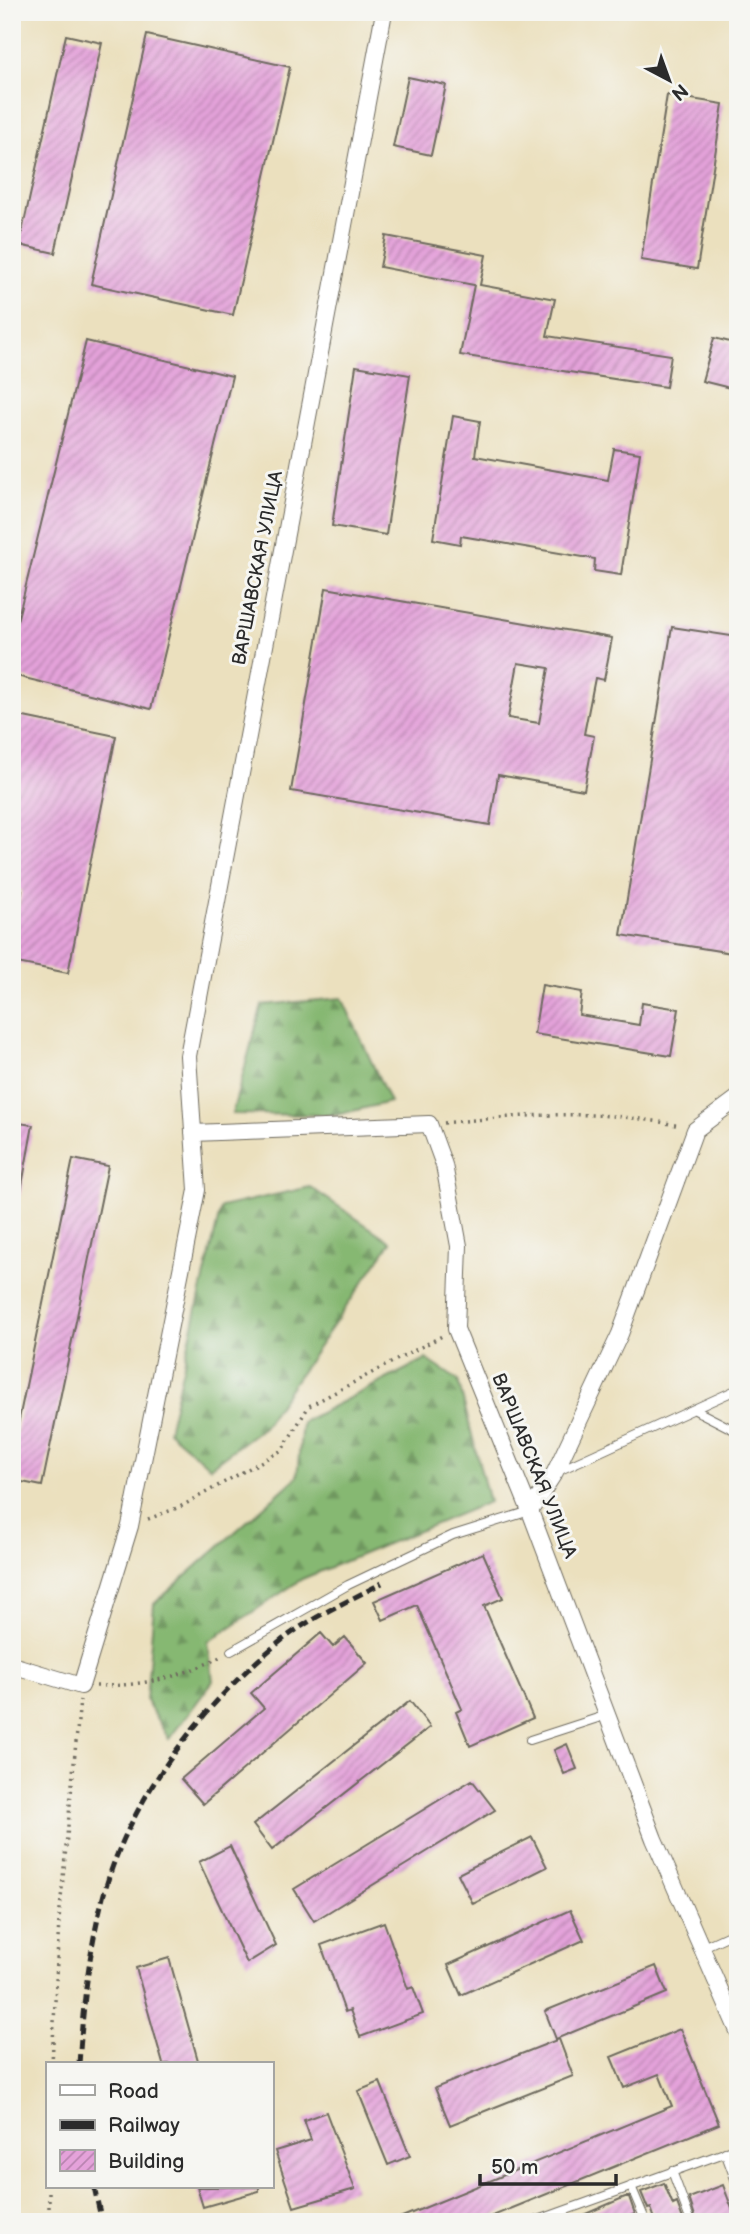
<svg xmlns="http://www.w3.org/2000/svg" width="750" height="2234" viewBox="0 0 750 2234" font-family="'Balsamiq Sans',sans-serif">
	<defs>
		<pattern id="forest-firs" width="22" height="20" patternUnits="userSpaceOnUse" patternTransform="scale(1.75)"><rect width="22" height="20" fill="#86b872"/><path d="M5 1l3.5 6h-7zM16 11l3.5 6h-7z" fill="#6e965e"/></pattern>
		<pattern id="building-hatch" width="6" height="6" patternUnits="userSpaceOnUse" patternTransform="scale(1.75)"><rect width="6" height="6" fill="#e4a2da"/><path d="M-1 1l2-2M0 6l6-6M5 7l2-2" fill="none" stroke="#b984b1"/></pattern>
	</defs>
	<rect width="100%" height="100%" fill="#f6f6f2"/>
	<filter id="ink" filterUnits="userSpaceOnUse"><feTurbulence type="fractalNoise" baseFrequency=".0143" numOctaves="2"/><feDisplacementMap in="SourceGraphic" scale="14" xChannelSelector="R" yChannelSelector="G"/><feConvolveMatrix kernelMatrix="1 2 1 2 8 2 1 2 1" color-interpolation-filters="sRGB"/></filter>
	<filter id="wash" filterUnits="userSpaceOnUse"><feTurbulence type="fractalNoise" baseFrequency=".00686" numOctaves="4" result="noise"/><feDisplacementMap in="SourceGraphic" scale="28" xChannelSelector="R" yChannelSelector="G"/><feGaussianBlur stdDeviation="1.57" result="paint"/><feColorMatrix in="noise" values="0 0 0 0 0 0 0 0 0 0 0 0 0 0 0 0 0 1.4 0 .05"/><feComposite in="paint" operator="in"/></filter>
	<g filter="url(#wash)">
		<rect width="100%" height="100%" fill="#ebe0be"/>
		<path fill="url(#forest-firs)" stroke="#58724e" stroke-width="2" d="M342 998 390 1102 336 1115 232 1114 262 1005Z
			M310 1187 391 1242 263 1427 210 1467 168 1431 221 1207Z
			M426 1359 458 1380 489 1502 302 1579 208 1642 213 1681 169 1739 146 1701 154 1604 297 1477 302 1422Z"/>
		<path fill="#a8d784" stroke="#6a8158" stroke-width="2" d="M12 1767 20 1787 12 1888Z"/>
		<g id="blocks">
			<path fill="url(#building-hatch)" fill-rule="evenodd" d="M66 35 102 43 55 253 19 245Z
				M147 35 290 67 233 315 91 284Z
				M408 77 446 85 431 155 393 147Z
				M667 95 723 104 697 269 641 260Z
				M386 236 486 255 480 285 555 299 547 336 671 355 666 387 460 355 474 285 380 267Z
				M714 338 738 344V390L702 381Z
				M86 341 232 376 151 709 12 675V642Z
				M356 366 410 375 386 535 332 526Z
				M453 416 480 421 475 456 608 480 614 449 640 453 621 575 594 571 595 559 461 536 460 544 433 539Z
				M326 588 612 638 604 680 595 678 584 734 594 736 584 790 498 775 490 825 291 791ZM518 663 549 668 539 723 508 718Z
				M672 627 738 637V954L621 935Z
				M19 716 116 736 68 973 12 962V939L22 890 12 888V747Z
				M542 985 582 992 579 1015 639 1025 642 1003 679 1009 671 1056 534 1034Z
				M12 1122 33 1125 20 1196 12 1195Z
				M73 1159 108 1166 42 1486 12 1480V1453Z
				M483 1553 503 1598 484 1606 533 1718 470 1746 456 1712 462 1709 417 1605 383 1620 374 1601Z
				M321 1633 333 1647 345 1637 367 1663 203 1804 181 1779 264 1708 251 1693Z
				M410 1701 430 1727 272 1850 253 1825Z
				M567 1744 577 1769 564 1774 554 1750Z
				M472 1780 495 1810 314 1921 294 1889Z
				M532 1837 547 1867 473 1904 458 1874Z
				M230 1846 276 1945 247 1963 199 1862Z
				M570 1910 584 1940 461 1995 448 1965Z
				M384 1922 408 1989 413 1987 423 2014 360 2037 350 2010 345 2012 321 1945Z
				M169 1958 199 2064H163L136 1968Z
				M656 1966 667 1993 556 2039 545 2011Z
				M680 2029 719 2124 478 2222H390L672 2106 659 2074 624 2088 611 2057Z
				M559 2039 573 2076 450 2125 435 2088Z
				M380 2082 410 2156 388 2165 358 2091Z
				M326 2112 355 2189 294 2207 275 2151 311 2140 304 2120Z
				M664 2183 673 2205 677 2203 684 2222H656L651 2208 648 2209 641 2192Z
				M723 2185 737 2222H697L689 2198Z
				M197 2187H259V2191L203 2207Z
				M625 2197H629L635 2214 616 2222H567Z"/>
		</g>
	</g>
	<g filter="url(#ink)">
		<use href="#blocks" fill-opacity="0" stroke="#6e6a5e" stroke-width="2"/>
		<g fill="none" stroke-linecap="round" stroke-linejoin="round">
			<g stroke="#6e6a5e" stroke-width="10">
				<path id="lane" d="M695 1410 738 1432
					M558 1471 738 1389
					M231 1651 348 1585 453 1535 530 1511
					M530 1740 607 1715
					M701 1948 738 1931
					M725 2152 738 2187
					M672 2171 691 2222
					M631 2186 646 2222
					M533 2222 738 2148"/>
			</g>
			<g stroke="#6e6a5e" stroke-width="18">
				<path id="street" d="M193 1133 429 1124 444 1165 459 1246 456 1329 530 1511 654 1839 738 2031
					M530 1511 555 1472 620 1334 695 1130 738 1098
					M12 1665 81 1686 130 1526 197 1190 188 1056 384 12"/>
			</g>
			<path stroke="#6e6a5e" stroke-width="3.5" stroke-dasharray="2 5" stroke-linecap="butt" d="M444 1123C524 1115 601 1108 680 1126
				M148 1519 180 1507 282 1450 309 1406 442 1336
				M96 1686C141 1686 180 1678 220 1657
				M52 2064 59 1920 80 1700
				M49 2222V2187"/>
			<use href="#lane" stroke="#fff" stroke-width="8"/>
			<use href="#street" stroke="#fff" stroke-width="16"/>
			<path stroke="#2b2b2b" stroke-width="5" stroke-dasharray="10 5" stroke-linecap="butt" d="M79 2064C83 2006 89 1947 105 1890 131 1797 205 1701 281 1641 311 1617 349 1601 382 1583
				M94 2187 102 2222"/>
		</g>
	</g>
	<g text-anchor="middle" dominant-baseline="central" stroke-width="6" stroke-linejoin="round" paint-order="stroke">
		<g font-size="19" fill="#2b2b2b" stroke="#f6f6f2">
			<text transform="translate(258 568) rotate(-79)">ВАРШАВСКАЯ УЛИЦА</text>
			<text transform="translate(534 1466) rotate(68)">ВАРШАВСКАЯ УЛИЦА</text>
		</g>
	</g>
	<rect width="750" height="2234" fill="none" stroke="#f6f6f2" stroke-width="42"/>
	<rect x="46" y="2062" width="228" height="126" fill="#f6f6f2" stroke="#a5a5a2" stroke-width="2"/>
	<rect x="60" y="2085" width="35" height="10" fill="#ffffff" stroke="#a5a5a2" stroke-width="2"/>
	<text x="108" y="2098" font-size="21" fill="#2b2b2b">Road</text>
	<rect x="60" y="2120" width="35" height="10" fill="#2b2b2b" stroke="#a5a5a2" stroke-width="2"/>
	<text x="108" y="2132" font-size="21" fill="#2b2b2b">Railway</text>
	<rect x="60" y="2150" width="35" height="21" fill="url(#building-hatch)" stroke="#a5a5a2" stroke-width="2"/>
	<text x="108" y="2168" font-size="21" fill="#2b2b2b">Building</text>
	<g transform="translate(669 80) rotate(139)" stroke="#f6f6f2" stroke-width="5" paint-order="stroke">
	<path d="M0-5L12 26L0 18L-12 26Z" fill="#2b2b2b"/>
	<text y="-10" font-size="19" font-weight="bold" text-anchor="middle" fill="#2b2b2b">N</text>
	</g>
	<path d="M480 2174v10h136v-10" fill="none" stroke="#2b2b2b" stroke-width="3.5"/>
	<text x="491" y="2174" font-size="21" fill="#2b2b2b" stroke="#f6f6f2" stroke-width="5" paint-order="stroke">50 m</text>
</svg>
